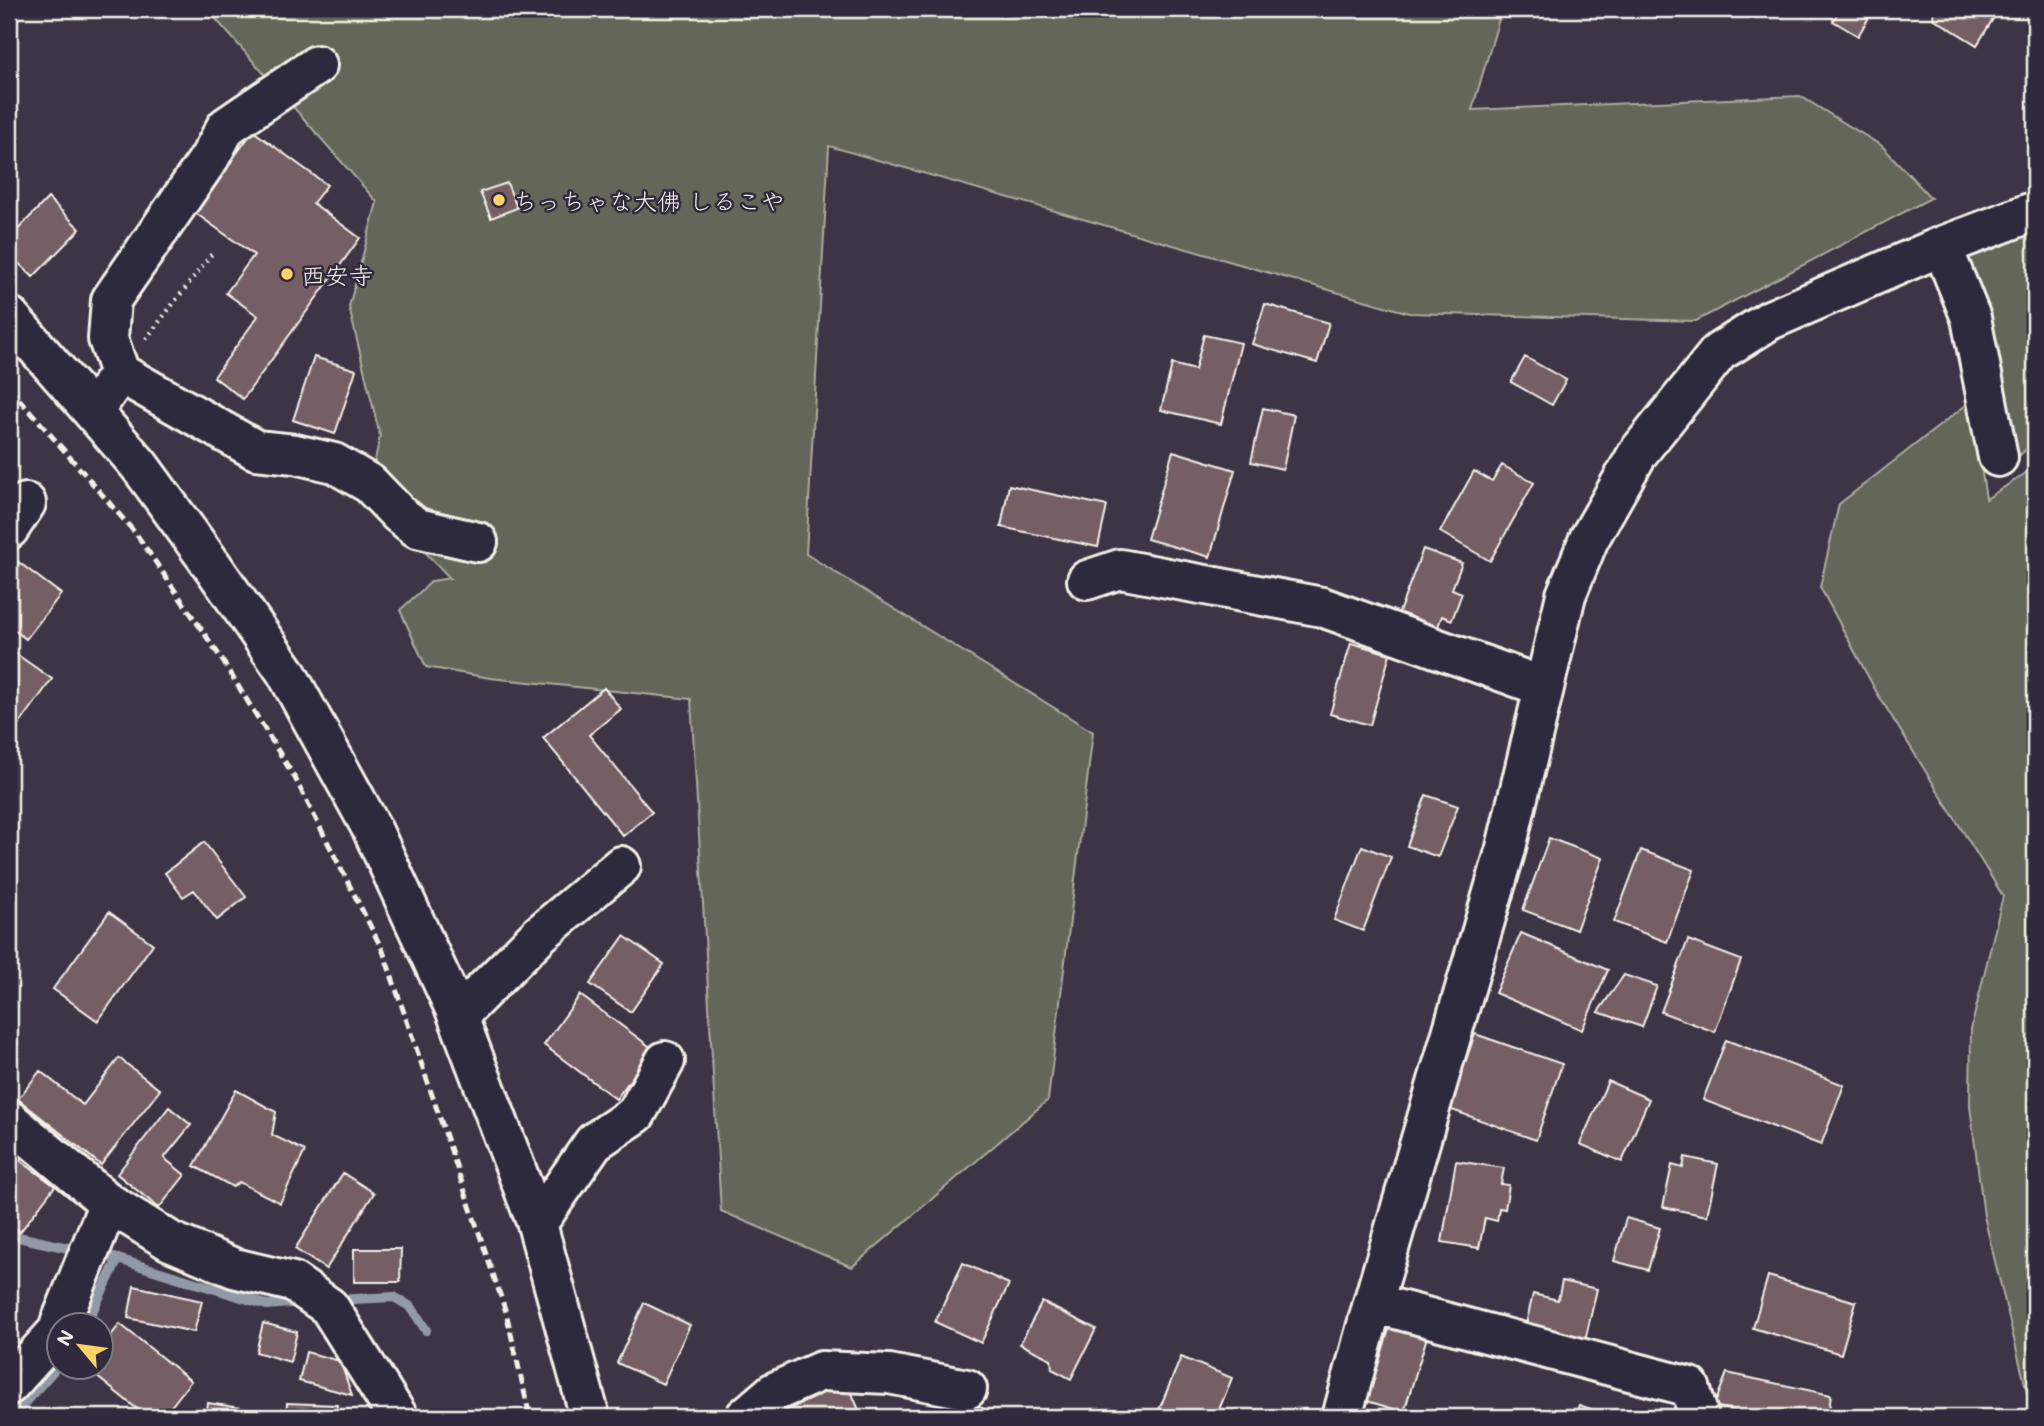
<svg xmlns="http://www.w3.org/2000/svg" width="2044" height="1426" viewBox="0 0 2044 1426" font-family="Mali,'Klee One',sans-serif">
	<rect width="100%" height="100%" fill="#3d3445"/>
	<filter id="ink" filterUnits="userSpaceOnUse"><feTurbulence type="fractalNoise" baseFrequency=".0143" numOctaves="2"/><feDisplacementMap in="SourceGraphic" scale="14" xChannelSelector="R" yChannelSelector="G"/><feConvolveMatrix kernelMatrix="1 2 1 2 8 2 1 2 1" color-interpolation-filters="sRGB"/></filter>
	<g filter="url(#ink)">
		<path fill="#636658" stroke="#acaca0" stroke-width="2" d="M207 9H1502L1472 110 1800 96 1882 146 1931 198 1696 321 1409 313 829 146 806 554 1093 732 1048 1100 852 1267 721 1211 691 699 490 678 426 667 400 610 432 581 450 578 364 489 370 484 380 436 349 307 377 202Z
			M2035 220V441L2017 458 1955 265Z
			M1971 401 1986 499 2035 467V1417H2033L1984 1216 1970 1106 1971 1029 2003 896 1877 693 1820 587 1839 504Z"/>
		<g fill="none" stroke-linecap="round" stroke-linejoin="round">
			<path stroke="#929aa7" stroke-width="10" d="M9 1235 118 1259 267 1305 301 1302
				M335 1300 394 1297 411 1307 426 1330
				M86 1324 118 1259
				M12 1417 60 1363"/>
		</g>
		<path fill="#755e65" stroke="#f4f1e8" stroke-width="2" d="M1840 9H1874L1858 36 1833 21Z
			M1934 9H1999L1977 45 1933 18Z
			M253 131 327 185 313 203 360 238 243 399 214 377 258 316 226 293 254 255 194 212Z
			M507 183 517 208 491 218 480 192Z
			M48 198 80 229 33 277 9 254V239Z
			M1265 304 1329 323 1317 363 1252 344Z
			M1204 335 1241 343 1221 424 1161 410 1172 364 1195 370Z
			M314 357 356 370 335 434 293 420Z
			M1525 357 1566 380 1552 405 1511 382Z
			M1263 408 1294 415 1283 469 1251 462Z
			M1173 451 1235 470 1210 557 1147 539Z
			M1502 465 1534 483 1490 561 1440 532 1474 471 1492 481Z
			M1009 485 1107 506 1098 547 1001 527Z
			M1423 549 1462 563 1452 589 1462 593 1452 620 1442 616 1437 629 1398 615Z
			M17 561 61 594 26 639 9 626V573Z
			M1351 643 1390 654 1370 725 1330 714Z
			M9 649 52 679 11 736 9 734Z
			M604 688 621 709 589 735 652 812 623 836 543 738Z
			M1426 795 1458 806 1438 857 1407 846Z
			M1549 838 1603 858 1576 930 1523 910Z
			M204 842 246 897 217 920 194 890 183 897 165 873Z
			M1362 846 1391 857 1363 931 1334 920Z
			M1641 850 1694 870 1667 942 1614 922Z
			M109 912 153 944 98 1021 53 989Z
			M1521 933 1608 970 1582 1030 1495 993Z
			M624 936 664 964 631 1012 590 984Z
			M1688 940 1741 960 1715 1032 1661 1012Z
			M1624 975 1657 986 1642 1027 1598 1012Z
			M580 995 653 1049 616 1099 544 1045Z
			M1475 1034 1562 1064 1536 1140 1449 1109Z
			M1726 1040 1844 1085 1821 1145 1703 1100Z
			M119 1058 160 1090 101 1165 18 1099 40 1071 83 1105Z
			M1608 1081 1649 1099 1622 1162 1580 1144Z
			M236 1090 276 1112 272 1135 305 1151 280 1203 239 1182 233 1187 194 1166Z
			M169 1107 191 1125 164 1158 185 1175 159 1208 117 1174Z
			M11 1154 55 1186 20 1232 9 1223V1157Z
			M1685 1157 1718 1164 1707 1216 1663 1207 1672 1165 1683 1168Z
			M1456 1161 1504 1168 1501 1184 1509 1185 1505 1209 1499 1208 1497 1221 1485 1218 1479 1248 1442 1242Z
			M343 1173 374 1193 326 1269 295 1249Z
			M1626 1218 1660 1228 1648 1270 1614 1261Z
			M354 1249H401L400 1282H354Z
			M963 1263 1009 1284 981 1343 935 1322Z
			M1768 1276 1856 1302 1841 1354 1753 1328Z
			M1562 1281 1597 1289 1585 1341 1525 1328 1533 1294 1558 1300Z
			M134 1286 202 1301 194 1332 128 1318Z
			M1042 1302 1096 1329 1071 1379 1052 1369 1051 1359 1020 1344Z
			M644 1303 690 1325 663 1384 617 1363Z
			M263 1323 297 1332 290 1362 256 1352Z
			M120 1324 191 1381 163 1417H147L85 1367 102 1366V1347Z
			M1390 1326 1427 1337 1404 1412 1367 1401Z
			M306 1352 340 1361 352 1395 299 1381Z
			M1181 1357 1232 1378 1216 1417H1156Z
			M1727 1373 1831 1395 1828 1417H1763L1714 1406Z
			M847 1382 862 1417H791L787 1410Z
			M961 1402 1009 1416 1008 1417H957Z
			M208 1403 262 1411 261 1417H206Z
			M287 1403 337 1405 336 1417H286Z
			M1579 1405 1614 1417H1575Z"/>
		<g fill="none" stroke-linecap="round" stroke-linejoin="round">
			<g stroke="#f4f1e8" stroke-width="44">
				<path id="minor" d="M1942 246 1971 318 1998 457
					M9 316 139 465 214 568 286 672 372 829 455 1009 537 1224 590 1417
					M120 373 256 450 295 454 334 463 370 484 399 514 417 528 478 542
					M93 412 120 373 108 339 111 300 210 157 226 127 317 65
					M9 529 26 503
					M1087 580 1120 569 1322 607 1544 687
					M458 1016 540 934 621 866
					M9 1120 109 1203 170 1241 234 1268 293 1282 329 1307 398 1417
					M537 1224 594 1142 636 1114 665 1061
					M1373 1303 1690 1387 1699 1417
					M60 1324 109 1203
					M9 1385 57 1332 60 1325
					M745 1417 774 1392 821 1371 889 1374 967 1389
					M1342 1417 1373 1303 1505 852 1566 595 1589 539 1638 453 1719 352 1770 320 1942 246 2035 211"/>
			</g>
			<path stroke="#f4f1e8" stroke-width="4.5" stroke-dasharray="2 5" stroke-linecap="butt" d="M146 339 214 251"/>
			<use href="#minor" stroke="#2f2a3d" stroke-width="38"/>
			<path stroke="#f4f1e8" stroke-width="5" stroke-dasharray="10 5" stroke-linecap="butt" d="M9 388 37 419 137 535 219 655 295 778 383 951 506 1312 530 1417"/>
		</g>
	</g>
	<g fill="#ffd166" stroke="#2f2a3d" stroke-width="2.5">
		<circle cx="499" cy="200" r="7"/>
		<circle cx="287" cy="274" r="7"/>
	</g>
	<g text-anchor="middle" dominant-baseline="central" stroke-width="5" stroke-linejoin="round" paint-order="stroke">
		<g font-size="24" fill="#f4f1e8" stroke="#2f2a3d" text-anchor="start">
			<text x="513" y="200">ちっちゃな大佛 しるこや</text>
			<text x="301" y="274">西安寺</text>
		</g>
	</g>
	<rect width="2044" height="1426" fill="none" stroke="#2f2a3d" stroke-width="35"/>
	<rect x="18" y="18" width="2009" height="1391" fill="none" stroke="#f4f1e8" stroke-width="2.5" filter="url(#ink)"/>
	<g transform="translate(80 1346) rotate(299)"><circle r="33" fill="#2f2a3d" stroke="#7e7a81" stroke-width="2"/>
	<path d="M0-5L12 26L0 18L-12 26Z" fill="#ffd166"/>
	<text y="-10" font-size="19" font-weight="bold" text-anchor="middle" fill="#f4f1e8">N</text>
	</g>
</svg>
